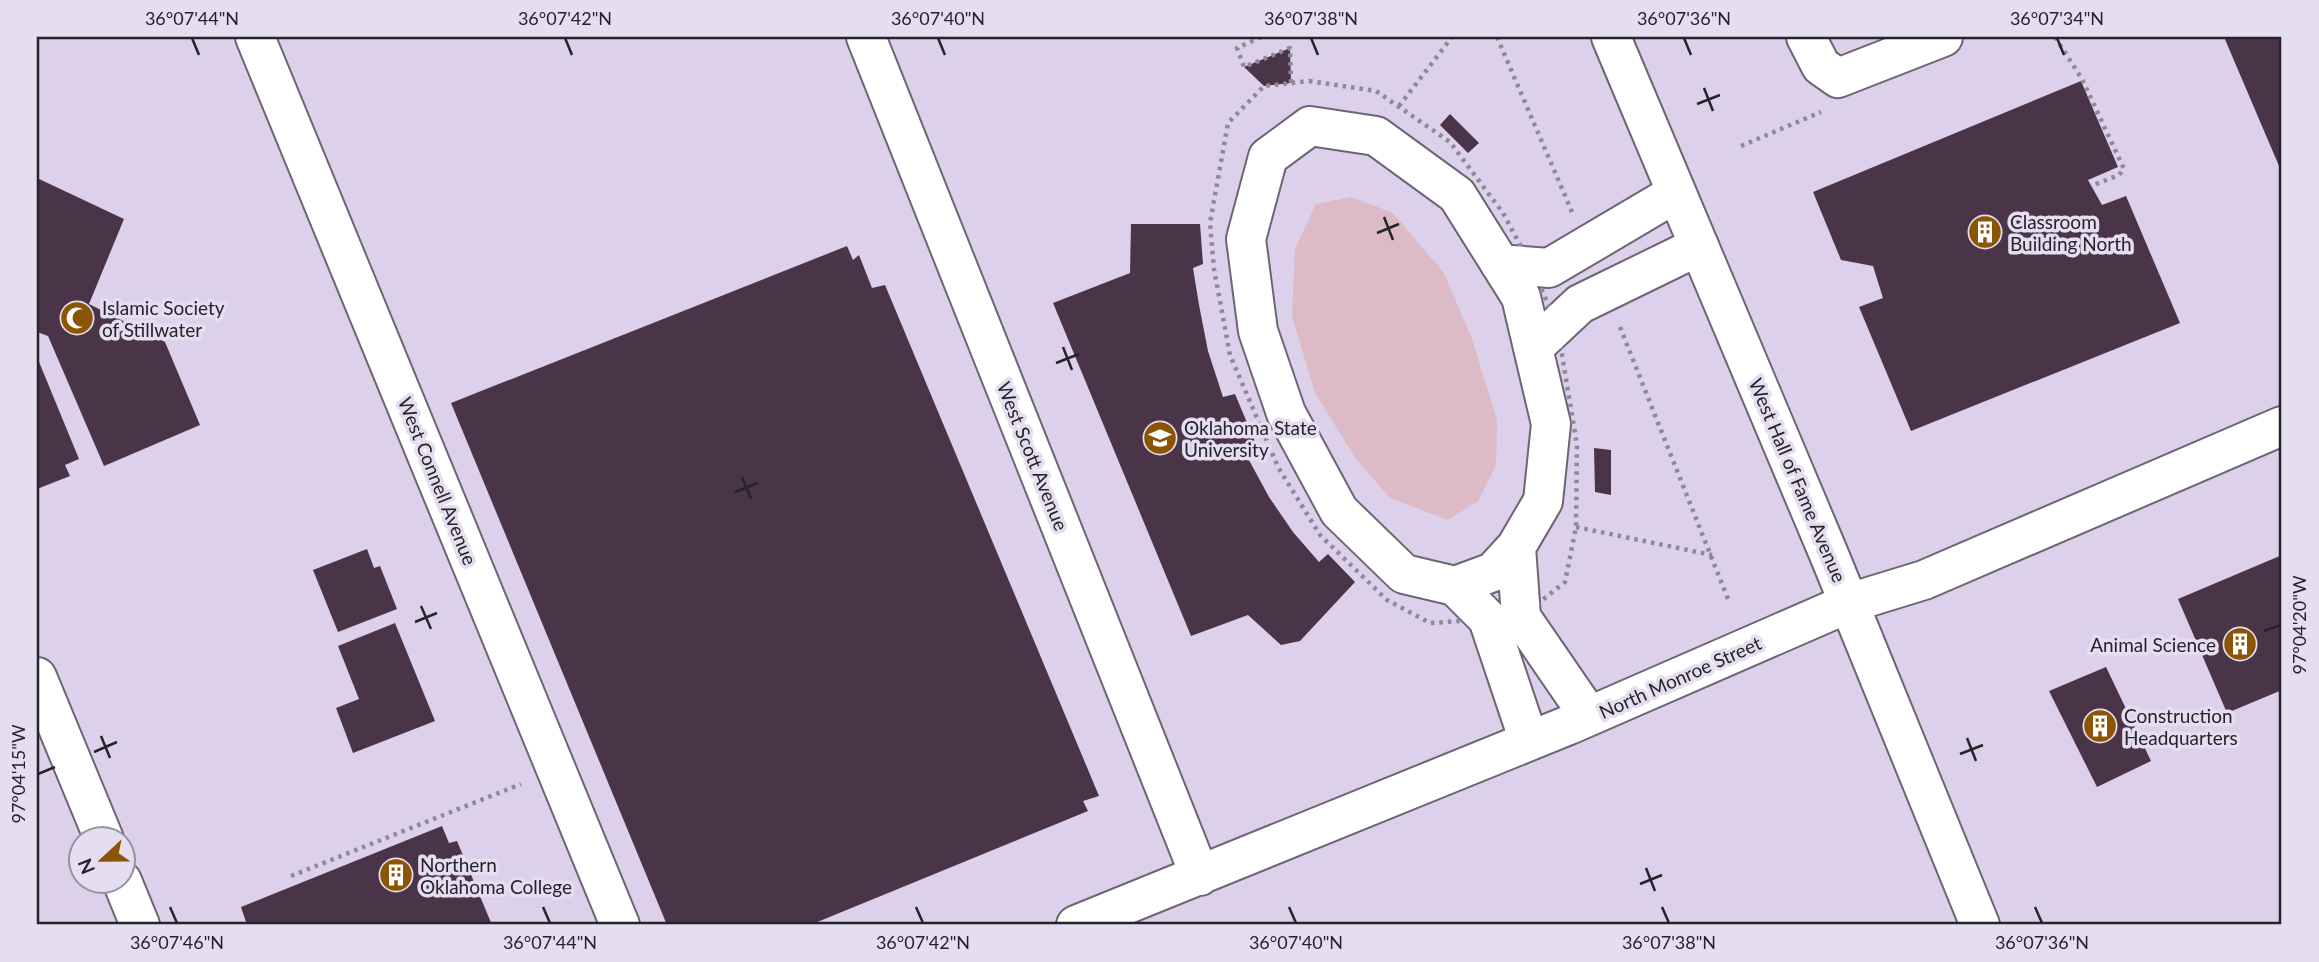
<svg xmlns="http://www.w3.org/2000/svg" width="2319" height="962" viewBox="0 0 2319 962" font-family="Lato,sans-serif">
	<rect width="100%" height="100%" fill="#e5ddf0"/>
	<path fill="#dcd0ea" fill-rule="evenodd" d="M37 37H2282V925H37ZM80 839H122V881H80Z"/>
	<path fill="#dcbbc7" d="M1351 197 1393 213 1444 273 1472 339 1497 420 1496 465 1478 501 1448 520 1390 498 1356 459 1315 393 1292 316 1295 249 1316 204Z"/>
	<path fill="#493547" d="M2224 37H2282V173Z
		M1290 48 1291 83 1264 86 1244 67Z
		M2081 81 2118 167 2088 180 2102 205 2126 196 2180 323 1911 431 1859 307 1883 298 1873 266 1841 260 1813 192Z
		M1450 114 1479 143 1468 153 1440 125Z
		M37 178 124 219 89 304 165 342 200 425 104 466 48 336 37 332Z
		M1131 224H1200L1203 264 1193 268 1199 305 1208 351 1223 397 1235 394 1256 444 1243 449 1269 497 1293 532 1319 562 1328 554 1355 582 1300 641 1281 645 1248 615 1191 636 1053 303 1130 273Z
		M847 246 853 260 859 255 872 288 885 285 1099 796 1083 801 1088 811 810 925H667L451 403Z
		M37 357 79 459 65 465 70 476 37 489Z
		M1594 448 1611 450V495L1595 492Z
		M367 549 374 568 380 566 397 609 338 632 313 570Z
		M2282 555V690L2227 713 2178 599Z
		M395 623 435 721 353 753 336 708 359 699 338 646Z
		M2106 667 2151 761 2097 787 2049 691Z
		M442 826 449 843 457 841 492 925H247L241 907Z"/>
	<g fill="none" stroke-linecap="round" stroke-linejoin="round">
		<g stroke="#6d6576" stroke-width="42">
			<path id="minor" d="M255 37 620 925
				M866 37 1200 876
				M1806 37 1821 66 1838 78 1943 37
				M1500 264 1549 268 1676 193
				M1533 348 1580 304 1699 246
				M1516 547 1521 617 1589 716
				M1455 586 1493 572 1516 547 1543 501 1551 424 1521 297 1457 195 1376 136 1310 126 1268 157 1246 239 1258 331 1286 413 1339 511 1404 574 1455 586 1488 619 1529 741
				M37 677 104 839
				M122 881 140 925
				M1076 925 1569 725 1849 603 1924 580 2282 426"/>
		</g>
		<g stroke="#6d6576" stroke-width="42">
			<path id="major" d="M1611 37 1830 557 1980 925"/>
		</g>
		<path stroke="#8f8997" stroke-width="4.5" stroke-dasharray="3.5 5" stroke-linecap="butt" d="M1261 37 1237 48 1244 67 1290 48 1291 83
			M1497 37 1572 212
			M2055 37 2082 79 2124 169 2119 175 2091 186
			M1309 81 1376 91 1450 142 1503 213 1532 267 1557 325 1577 445 1576 527 1565 582 1521 617 1430 623 1387 600 1320 535 1278 467 1230 355 1214 269 1210 223 1228 123 1264 86Z
			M1399 106 1452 37
			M1741 146 1821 112
			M1620 327 1728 599
			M1576 527 1712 555
			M291 876 521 784"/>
		<use href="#minor" stroke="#fff" stroke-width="38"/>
		<use href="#major" stroke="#fff" stroke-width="38"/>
	</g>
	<path fill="none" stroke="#26232a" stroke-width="2.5" d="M192 38 199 55M565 38 572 55M938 38 945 55M1311 38 1318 55M1684 38 1691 55M2057 38 2064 55M1704 88 1713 111M1697 104 1720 95M1384 217 1393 240M1377 233 1399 224M1063 347 1072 370M1056 363 1079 354M742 477 751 499M735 492 758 483M421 606 431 629M415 622 437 613M2264 631 2280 625M101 736 110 758M1967 738 1976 761M94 752 117 742M1960 754 1983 745M38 774 55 767M1646 868 1655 891M1640 884 1662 875M170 907 177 923M543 907 550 923M916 907 923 923M1289 907 1296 923M1662 907 1669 923M2035 907 2042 923"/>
	<defs>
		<g id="building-disc" transform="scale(1.75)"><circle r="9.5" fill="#8b5505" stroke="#e5ddf0"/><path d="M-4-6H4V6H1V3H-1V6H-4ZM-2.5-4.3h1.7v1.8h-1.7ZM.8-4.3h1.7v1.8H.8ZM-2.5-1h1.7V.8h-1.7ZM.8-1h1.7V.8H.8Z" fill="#fff"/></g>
		<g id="mosque-disc" transform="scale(1.75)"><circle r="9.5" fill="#8b5505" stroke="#e5ddf0"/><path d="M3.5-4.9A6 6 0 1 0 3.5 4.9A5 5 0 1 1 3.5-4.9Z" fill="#fff"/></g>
		<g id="university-disc" transform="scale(1.75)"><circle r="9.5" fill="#8b5505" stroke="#e5ddf0"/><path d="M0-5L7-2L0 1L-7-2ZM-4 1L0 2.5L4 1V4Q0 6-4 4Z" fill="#fff"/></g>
	</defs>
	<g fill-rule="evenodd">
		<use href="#building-disc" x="1985" y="232"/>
		<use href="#mosque-disc" x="77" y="318"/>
		<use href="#university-disc" x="1160" y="438"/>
		<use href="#building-disc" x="2240" y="644"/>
		<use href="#building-disc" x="2100" y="726"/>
		<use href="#building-disc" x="396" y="875"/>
	</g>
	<g text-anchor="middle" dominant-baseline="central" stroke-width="7" stroke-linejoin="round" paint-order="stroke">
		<g font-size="19" fill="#26232a" stroke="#e5ddf0" text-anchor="start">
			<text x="2010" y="221">Classroom<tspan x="2010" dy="22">Building North</tspan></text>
			<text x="102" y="307">Islamic Society<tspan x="102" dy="22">of Stillwater</tspan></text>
			<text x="1184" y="427">Oklahoma State<tspan x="1184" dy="22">University</tspan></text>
			<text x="2216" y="644" text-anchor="end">Animal Science</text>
			<text x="2124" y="715">Construction<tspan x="2124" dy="22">Headquarters</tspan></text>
			<text x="420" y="864">Northern<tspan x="420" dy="22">Oklahoma College</tspan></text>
		</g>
		<g font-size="19" fill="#26232a" stroke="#e5ddf0">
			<text transform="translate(1033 456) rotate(68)">West Scott Avenue</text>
			<text transform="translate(1798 480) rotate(67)">West Hall of Fame Avenue</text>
			<text transform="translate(438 481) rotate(68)">West Connell Avenue</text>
			<text transform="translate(1680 677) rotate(-24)">North Monroe Street</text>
		</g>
	</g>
	<rect width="2319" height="962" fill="none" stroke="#e5ddf0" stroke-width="77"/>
	<g transform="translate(102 860) rotate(248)"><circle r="33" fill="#e5ddf0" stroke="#9993a1" stroke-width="2"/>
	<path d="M0-5L12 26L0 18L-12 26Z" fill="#8b5505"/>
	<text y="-10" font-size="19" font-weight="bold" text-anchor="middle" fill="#26232a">N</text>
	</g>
	<rect x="38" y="38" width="2242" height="885" fill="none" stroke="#26232a" stroke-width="2.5"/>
	<g font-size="18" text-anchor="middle" fill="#26232a">
		<text x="192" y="25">36°07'44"N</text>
		<text x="565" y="25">36°07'42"N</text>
		<text x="938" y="25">36°07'40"N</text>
		<text x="1311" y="25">36°07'38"N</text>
		<text x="1684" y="25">36°07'36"N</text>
		<text x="2057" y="25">36°07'34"N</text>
		<text transform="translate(2300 625) rotate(-90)" y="6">97°04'20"W</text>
		<text transform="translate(19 774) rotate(-90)" y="6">97°04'15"W</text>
		<text x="177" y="949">36°07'46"N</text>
		<text x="550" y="949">36°07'44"N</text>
		<text x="923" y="949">36°07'42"N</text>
		<text x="1296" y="949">36°07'40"N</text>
		<text x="1669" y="949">36°07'38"N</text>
		<text x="2042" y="949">36°07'36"N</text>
	</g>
</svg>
